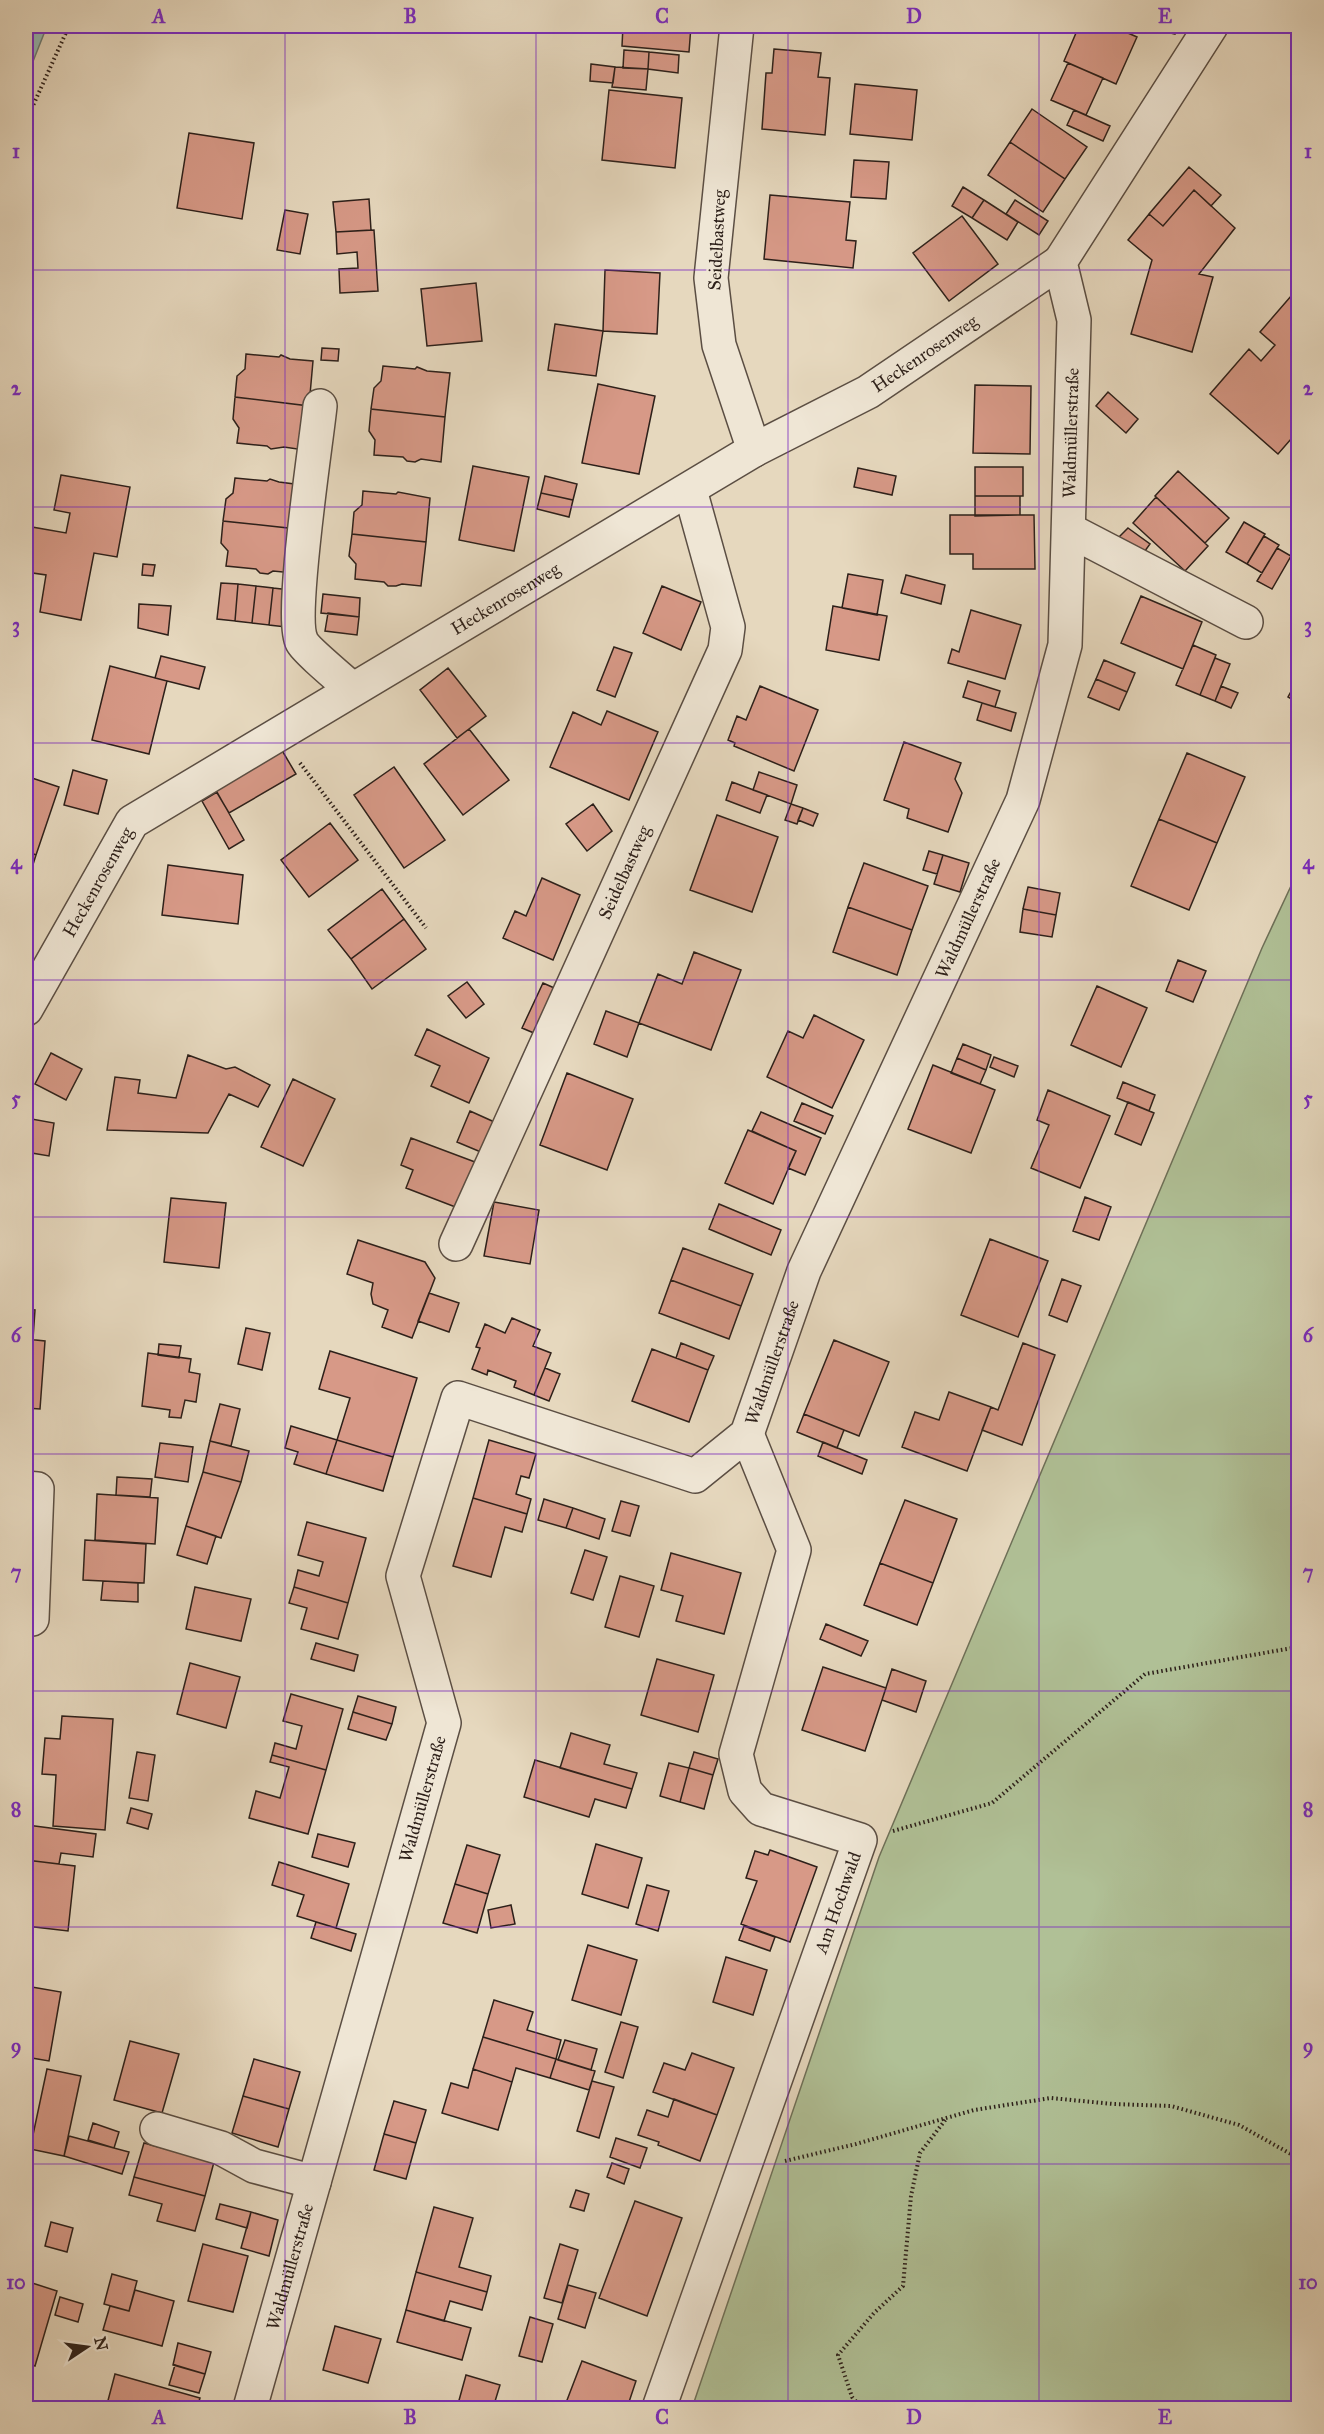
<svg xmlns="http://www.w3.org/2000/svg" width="1324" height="2434" viewBox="0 0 1324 2434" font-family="'IM FELL Great Primer',serif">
	<rect width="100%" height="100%" fill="#e6d8be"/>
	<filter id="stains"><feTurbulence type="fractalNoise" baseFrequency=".00333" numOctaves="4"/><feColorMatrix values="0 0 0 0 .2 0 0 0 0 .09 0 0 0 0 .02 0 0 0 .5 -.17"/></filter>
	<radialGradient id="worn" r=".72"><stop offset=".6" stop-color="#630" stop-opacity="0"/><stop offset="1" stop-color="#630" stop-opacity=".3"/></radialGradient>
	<path fill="#b0c096" stroke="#6e7058" stroke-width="1.5" d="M1298 871V2408H692L879 1857 1262 948Z"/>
	<path fill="#96b9b4" stroke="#6c7c76" stroke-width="1.5" d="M26 26H47L26 79Z"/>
	<path fill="#d79987" stroke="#2d201a" stroke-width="1.5" d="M623 26H691L689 52 622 46Z
		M1079 26H1112L1137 37 1116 84 1064 61Z
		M1164 26H1178L1175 34 1162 31Z
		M774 49 821 53 818 77 830 78 825 135 762 129 766 73H772Z
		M624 50 649 52 648 69 623 68Z
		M649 52 679 55 678 73 648 69Z
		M1068 63 1103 78 1086 115 1051 100Z
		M591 64 615 67 613 83 590 81Z
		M615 67 648 69 646 90 612 87Z
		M855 84 917 90 912 140 850 134Z
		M609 90 682 98 675 168 602 160Z
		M1032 109 1087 147 1065 179 1010 142Z
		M1074 110 1110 126 1103 141 1067 125Z
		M189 133 254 143 242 219 177 208Z
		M1010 142 1065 179 1043 212 988 175Z
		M854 160 889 162 886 199 851 197Z
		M1189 167 1221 195 1211 206 1194 190 1163 226 1149 214Z
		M963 187 984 200 972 218 952 206Z
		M1194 190 1235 228 1199 274 1213 277 1192 352 1131 334 1152 260 1128 240 1149 214 1163 226Z
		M770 195 850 202 846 240 856 241 853 268 764 259Z
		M369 199 371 230 336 232 333 202Z
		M984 200 1018 222 1007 240 972 218Z
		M1015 200 1048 221 1039 235 1006 214Z
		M285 210 308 214 300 254 277 250Z
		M962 216 998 264 949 301 913 253Z
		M374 230 378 291 340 293 339 269 358 268 357 252 337 254 336 232Z
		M605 270 660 273 657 334 603 331Z
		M476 283 482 341 427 346 421 289Z
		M1298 288V431L1278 454 1210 394 1249 349 1261 361 1275 345 1260 332Z
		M555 324 603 331 596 376 548 370Z
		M322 348 339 349 338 361 321 360Z
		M246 354 279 357 281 355 290 359 313 361 309 406 235 397 237 376 245 369Z
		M383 366 415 369 417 367 427 371 450 373 445 417 371 409 374 388 381 381Z
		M598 384 655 396 639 474 582 463Z
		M975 385 1031 386 1030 454 973 453Z
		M1108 392 1138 419 1126 433 1096 406Z
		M235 397 309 406 304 450 284 447 271 449 267 446 237 443 239 428 233 419Z
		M371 409 445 417 441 462 421 459 415 462 407 461 403 457 374 455 375 440 369 431Z
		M473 466 529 477 514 551 459 540Z
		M975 467H1023V496H975Z
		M858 468 896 476 892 495 854 487Z
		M1178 471 1229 518 1205 543 1155 496Z
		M61 475 130 487 117 557 94 553 81 620 40 612 46 575 26 572V526L66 533 70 513 54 510Z
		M545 476 577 484 573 500 541 493Z
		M235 478 267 481 270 479 279 482 302 485 297 529 223 521 226 499 233 493Z
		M363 491 396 494 398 492 430 498 426 542 352 534 354 512 362 505Z
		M541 493 573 500 569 517 537 509Z
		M975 496H1020V515L975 516Z
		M1156 497 1208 546 1185 571 1133 523Z
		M950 515H1034L1035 569H973V554H950Z
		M223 521 297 529 293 573 273 571 268 574 260 573 256 569 226 566 228 551 221 543Z
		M1244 522 1265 534 1247 564 1226 552Z
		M1128 528 1150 544 1142 555 1115 541Z
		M352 534 426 542 421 586 402 584 396 586H388L384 582 355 579 356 564 349 556Z
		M1264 536 1279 545 1262 573 1247 564Z
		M1277 548 1291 556 1272 589 1257 581Z
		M143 564 155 565 153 576 142 575Z
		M848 574 883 580 877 615 842 608Z
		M906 575 945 585 941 604 901 593Z
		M221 583 238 584 235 621 217 619Z
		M238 584 256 586 252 623 235 621Z
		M256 586 273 588 269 625 252 623Z
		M662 586 701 602 681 650 643 633Z
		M273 588 290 590 286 627 269 625Z
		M323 594 360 598 359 617 321 613Z
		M1141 596 1202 622 1183 669 1121 643Z
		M139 604 171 606 168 635 138 628Z
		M833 606 887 616 879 660 826 650Z
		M971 610 1021 625 1005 679 948 663 952 649 959 652Z
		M328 613 359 617 357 635 325 631Z
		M1193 645 1216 655 1200 695 1176 685Z
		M614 647 632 653 615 697 597 690Z
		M161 656 205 667 199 689 155 678Z
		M1215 658 1230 664 1215 701 1200 695Z
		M1104 660 1135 673 1127 692 1096 679Z
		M110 666 167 681 149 754 92 740Z
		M448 668 486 716 457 738 420 690Z
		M1096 679 1127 692 1119 710 1088 697Z
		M1298 679V703L1288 697Z
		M968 681 1000 691 995 707 963 697Z
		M760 686 818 710 794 771 734 746 735 743 728 740 737 716 746 720Z
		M1221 686 1238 693 1231 708 1215 701Z
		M982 703 1016 713 1011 731 977 720Z
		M607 711 658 732 629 800 550 767 573 712 601 725Z
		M469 729 509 780 463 815 424 764Z
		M904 742 961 763 955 779 962 793 948 832 907 818 909 809 884 800Z
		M280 747 296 774 229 813 213 786Z
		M1187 753 1245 777 1217 843 1159 819Z
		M394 767 445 840 404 868 354 795Z
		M73 770 107 780 98 814 64 805Z
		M759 772 797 785 791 804 753 790Z
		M26 776 59 787 36 855 26 851Z
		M732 782 767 795 760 813 726 800Z
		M217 792 244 840 229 849 202 801Z
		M593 804 612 831 587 851 566 824Z
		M791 804 803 808 797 824 785 820Z
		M803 808 818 814 813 826 798 820Z
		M717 815 778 837 752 912 690 890Z
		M1159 819 1217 843 1189 910 1131 886Z
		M330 823 358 860 309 897 281 860Z
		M26 851 36 855 26 887Z
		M929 851 943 855 937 874 923 870Z
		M943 855 969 863 960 892 934 884Z
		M864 863 928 886 912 930 848 907Z
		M168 865 243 875 238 924 162 915Z
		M542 878 580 895 553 960 503 938 515 911 526 916Z
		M1028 887 1060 893 1056 915 1023 909Z
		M382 889 404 919 351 959 328 930Z
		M848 907 912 930 897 975 833 952Z
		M1023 909 1056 915 1052 937 1020 932Z
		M404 919 426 949 372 989 351 959Z
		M694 952 741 970 711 1050 639 1023 658 974 682 984Z
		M1178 960 1206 971 1193 1002 1166 991Z
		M467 982 484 1004 466 1018 448 996Z
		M543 983 561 991 541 1036 522 1028Z
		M1097 986 1147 1008 1121 1067 1071 1045Z
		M606 1011 639 1023 627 1057 594 1044Z
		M814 1015 864 1040 832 1108 767 1077 788 1031 803 1038Z
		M427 1029 489 1058 469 1103 431 1086 440 1066 415 1055Z
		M963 1044 991 1055 986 1070 957 1058Z
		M51 1053 82 1069 66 1100 35 1084Z
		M188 1055 226 1069 235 1067 270 1085 258 1107 229 1094 208 1133 107 1130 115 1077 140 1080 138 1093 176 1098Z
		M994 1057 1018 1066 1014 1077 990 1067Z
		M957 1058 986 1070 980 1084 951 1073Z
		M933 1065 995 1090 971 1153 908 1129Z
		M567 1073 633 1099 607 1170 540 1145Z
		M293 1079 335 1099 303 1166 261 1147Z
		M1123 1082 1155 1095 1149 1111 1117 1098Z
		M1048 1090 1110 1116 1080 1188 1031 1168 1049 1125 1037 1120Z
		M1128 1102 1154 1113 1141 1145 1115 1134Z
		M802 1103 833 1116 825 1134 794 1121Z
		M470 1111 501 1125 488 1155 457 1142Z
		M761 1112 821 1138 805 1175 788 1168 796 1151 752 1131Z
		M26 1118 54 1123 49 1156 26 1152Z
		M748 1130 796 1151 773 1204 725 1183Z
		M411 1138 475 1162 458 1208 406 1188 413 1170 401 1165Z
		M1085 1197 1111 1207 1099 1240 1073 1231Z
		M171 1198 226 1203 219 1268 164 1262Z
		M494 1202 539 1210 530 1264 484 1256Z
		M719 1204 781 1230 771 1255 709 1229Z
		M990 1239 1048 1261 1018 1337 961 1315Z
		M358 1240 425 1262 435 1278 412 1338 382 1327 388 1310 373 1304 371 1294 373 1283 347 1274Z
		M683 1248 753 1274 741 1306 671 1280Z
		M1062 1279 1081 1286 1067 1322 1049 1315Z
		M671 1280 741 1306 729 1339 659 1313Z
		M429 1293 459 1303 449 1332 418 1321Z
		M26 1309 35 1310 33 1339H26Z
		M512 1318 540 1330 533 1346 551 1353 534 1395 514 1387 516 1381 488 1370 487 1375 472 1369 480 1348 476 1347 485 1324 505 1333Z
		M246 1328 270 1333 262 1370 238 1364Z
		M26 1339 45 1341 40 1409 26 1408Z
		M834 1340 889 1362 859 1436 804 1414Z
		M681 1343 714 1356 708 1370 676 1358Z
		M1023 1343 1055 1355 1022 1445 982 1430 991 1407 998 1410Z
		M159 1344 181 1346 179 1358 158 1355Z
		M652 1349 708 1370 689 1422 632 1401Z
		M330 1351 417 1378 393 1457 337 1440 350 1398 319 1389Z
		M148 1353 191 1359 189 1372 200 1374 196 1402 185 1400 181 1418 169 1417 170 1410 142 1406Z
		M545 1368 560 1374 549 1401 534 1395Z
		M949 1392 991 1407 967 1471 902 1447 915 1412 939 1420Z
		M220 1404 240 1409 231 1446 210 1441Z
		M804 1414 844 1430 837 1448 797 1432Z
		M291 1426 337 1440 326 1474 294 1464 298 1452 285 1448Z
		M337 1440 393 1457 383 1491 326 1474Z
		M489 1440 536 1454 529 1478 521 1476 516 1494 531 1499 527 1514 473 1498Z
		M210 1441 249 1451 241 1482 203 1472Z
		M823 1442 867 1460 862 1474 818 1456Z
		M160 1443 193 1447 188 1482 155 1477Z
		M203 1472 241 1482 221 1538 186 1526Z
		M117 1477 152 1479 150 1497 116 1495Z
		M97 1494 158 1498 155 1544 95 1540Z
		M473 1498 527 1514 522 1532 505 1527 491 1577 453 1566Z
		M544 1499 573 1508 566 1528 538 1520Z
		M905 1500 957 1519 933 1583 880 1563Z
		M621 1501 639 1506 630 1536 612 1531Z
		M573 1508 605 1519 599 1539 566 1528Z
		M307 1522 366 1538 348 1603 294 1587 298 1570 319 1576 323 1562 298 1555Z
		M186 1526 216 1536 207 1564 177 1555Z
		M85 1540 146 1544 144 1583 83 1580Z
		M585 1550 607 1557 593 1600 571 1593Z
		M671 1553 741 1573 724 1634 676 1621 683 1596 661 1590Z
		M880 1563 933 1583 917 1625 864 1605Z
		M620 1576 654 1586 639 1637 605 1627Z
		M103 1581 138 1583V1602L101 1600Z
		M195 1587 251 1599 241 1641 186 1629Z
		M294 1587 348 1603 338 1639 301 1629 307 1608 289 1603Z
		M826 1624 868 1641 861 1656 820 1639Z
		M316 1643 358 1655 354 1671 311 1659Z
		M657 1659 714 1675 698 1732 641 1715Z
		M190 1663 240 1677 226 1728 177 1714Z
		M823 1667 886 1688 865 1751 802 1730Z
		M892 1669 926 1681 916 1712 882 1700Z
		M291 1694 343 1709 326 1770 272 1755 275 1743 296 1749 302 1726 283 1721Z
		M358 1696 396 1707 392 1724 353 1712Z
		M353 1712 392 1724 386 1740 348 1729Z
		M62 1716 113 1719 105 1830 53 1826 56 1775 42 1774 45 1738 60 1739Z
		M571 1733 610 1745 604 1764 637 1773 632 1789 560 1768Z
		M137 1752 155 1755 148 1801 129 1798Z
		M694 1752 718 1759 713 1775 689 1768Z
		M272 1755 326 1770 308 1834 249 1818 256 1791 280 1798 289 1767 270 1762Z
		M535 1760 632 1789 626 1808 595 1799 589 1817 524 1797Z
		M669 1763 689 1768 680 1802 660 1796Z
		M689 1768 713 1775 704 1809 680 1802Z
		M131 1808 152 1814 148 1829 127 1823Z
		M27 1825 96 1834 93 1857 61 1853 59 1864 26 1860Z
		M318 1834 355 1843 348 1867 312 1857Z
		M596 1844 642 1858 628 1908 582 1894Z
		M467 1845 500 1855 488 1894 455 1884Z
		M770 1850 817 1867 790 1942 741 1924 757 1881 746 1878 755 1851 768 1855Z
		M26 1860 75 1866 68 1931 26 1926Z
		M279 1862 349 1884 336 1928 297 1916 304 1895 272 1885Z
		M455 1884 488 1894 477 1933 443 1923Z
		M647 1885 669 1891 658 1931 636 1924Z
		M511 1905 515 1924 491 1928 488 1910Z
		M316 1922 356 1934 351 1951 311 1938Z
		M744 1926 775 1937 770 1951 739 1940Z
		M588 1945 637 1960 621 2015 572 2000Z
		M726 1957 767 1970 753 2015 713 2002Z
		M26 1986 61 1992 49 2061 26 2057Z
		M494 2000 533 2012 527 2030 561 2040 556 2059 483 2037Z
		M621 2022 638 2027 623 2078 605 2072Z
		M483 2037 556 2059 550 2078 516 2068 512 2082 473 2069Z
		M565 2040 597 2049 591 2070 558 2060Z
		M130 2041 179 2054 162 2113 114 2100Z
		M692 2053 734 2068 717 2115 653 2092 664 2063 685 2070Z
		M254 2059 300 2072 289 2109 243 2096Z
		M556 2059 595 2071 589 2090 550 2078Z
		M47 2069 81 2076 64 2156 30 2149Z
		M473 2069 512 2082 498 2130 442 2113 451 2083 468 2088Z
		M592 2081 614 2087 599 2138 577 2131Z
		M243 2096 289 2109 278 2147 232 2133Z
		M674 2099 717 2115 700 2161 658 2145 659 2142 638 2135 647 2110 668 2117Z
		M394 2101 426 2110 416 2143 384 2134Z
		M93 2123 119 2132 114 2148 88 2140Z
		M384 2134 416 2143 406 2179 374 2170Z
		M69 2136 129 2152 122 2174 64 2156Z
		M616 2138 647 2148 640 2168 610 2157Z
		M144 2143 214 2162 205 2196 134 2177Z
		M612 2163 629 2169 624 2184 607 2177Z
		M134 2177 205 2196 195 2231 157 2221 162 2204 129 2195Z
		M576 2190 589 2194 584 2211 570 2207Z
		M635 2201 682 2218 647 2316 599 2298Z
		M220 2204 251 2212 247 2228 216 2219Z
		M434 2207 473 2218 459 2267 491 2276 487 2292 416 2272Z
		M251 2212 278 2220 269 2256 241 2248Z
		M51 2222 73 2228 67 2252 45 2246Z
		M203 2244 248 2256 233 2312 188 2301Z
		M560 2244 578 2250 562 2303 544 2298Z
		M416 2272 487 2292 482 2310 450 2301 444 2321 406 2310Z
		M112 2274 137 2281 129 2311 104 2304Z
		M26 2281 57 2291 35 2366 26 2363Z
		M568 2285 596 2293 585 2328 558 2319Z
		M135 2290 174 2301 162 2346 103 2330 110 2306 129 2311Z
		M60 2297 83 2304 78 2322 55 2315Z
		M406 2310 471 2328 462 2360 397 2342Z
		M530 2317 553 2324 542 2362 519 2356Z
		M335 2326 381 2339 368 2383 323 2370Z
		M178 2343 211 2352 205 2374 173 2365Z
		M582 2361 636 2381 627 2408H564Z
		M175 2365 205 2374 199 2393 169 2385Z
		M115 2374 200 2398 197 2408H106Z
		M466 2375 500 2385 493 2408H474L458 2404Z
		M298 2401 323 2408H296Z"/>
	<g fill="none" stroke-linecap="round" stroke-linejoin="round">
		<g stroke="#5b4e43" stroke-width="36">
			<g id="minor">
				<path d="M737 26 711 278 719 345 754 450"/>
				<path d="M320 406C316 445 289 617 302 642 306 650 342 680 352 689"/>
				<path d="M1069 530 1246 622"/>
				<path id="s1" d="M26 1009 132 822 754 450 868 392 1060 262"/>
				<path id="s2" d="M456 1244 725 650 728 627 690 490"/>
				<path d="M26 1488 37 1489 32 1619"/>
				<path d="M157 2129 221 2148 254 2166 314 2182"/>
				<path id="s3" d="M250 2408 444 1723 403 1576 458 1398 695 1476 747 1434 804 1271 1023 800 1065 645 1074 320 1060 262 1211 26"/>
				<path id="s4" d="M659 2408 860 1840 761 1809 745 1791 736 1754 794 1550 747 1434"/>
			</g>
		</g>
		<path stroke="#2d201a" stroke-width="4" stroke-dasharray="1.5 3" stroke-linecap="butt" d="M26 121 69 26
			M300 763 426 928
			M893 1831 992 1803 1145 1674 1298 1647
			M785 2161 856 2144 974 2110 1051 2098 1113 2104 1171 2106 1239 2125 1298 2158
			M862 2408 852 2397 838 2355 874 2313 903 2286 911 2196 920 2153 946 2119"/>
		<use href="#minor" stroke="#efe6d5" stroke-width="33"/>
	</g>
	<path fill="none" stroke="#7b2cbf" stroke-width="1.5" stroke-opacity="0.55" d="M285 26V2408M536 26V2408M788 26V2408M1039 26V2408M26 270H1298M26 507H1298M26 743H1298M26 980H1298M26 1217H1298M26 1454H1298M26 1691H1298M26 1927H1298M26 2164H1298"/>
	<g text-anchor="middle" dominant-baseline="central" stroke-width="4.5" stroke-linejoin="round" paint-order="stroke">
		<g font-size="18" fill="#2d201a" stroke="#efe6d5">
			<text transform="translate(717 240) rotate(-87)">Seidelbastweg</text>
			<text stroke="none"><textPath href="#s1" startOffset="1136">Heckenrosenweg</textPath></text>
			<text stroke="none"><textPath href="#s3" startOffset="2432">Waldmüllerstraße</textPath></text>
			<text stroke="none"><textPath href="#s1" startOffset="650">Heckenrosenweg</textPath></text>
			<text stroke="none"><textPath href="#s2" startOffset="408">Seidelbastweg</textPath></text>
			<text stroke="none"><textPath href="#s1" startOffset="146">Heckenrosenweg</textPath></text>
			<text stroke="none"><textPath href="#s3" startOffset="1929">Waldmüllerstraße</textPath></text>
			<text stroke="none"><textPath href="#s3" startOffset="1443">Waldmüllerstraße</textPath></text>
			<text stroke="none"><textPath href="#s3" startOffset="633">Waldmüllerstraße</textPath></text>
			<text stroke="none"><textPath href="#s4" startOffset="536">Am Hochwald</textPath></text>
			<text stroke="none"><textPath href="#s3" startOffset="147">Waldmüllerstraße</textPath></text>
		</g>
	</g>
	<rect width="1324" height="2434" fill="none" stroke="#e6d8be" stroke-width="66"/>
	<g transform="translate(87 2347) rotate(77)" stroke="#efe6d5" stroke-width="4.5" paint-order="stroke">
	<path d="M0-4.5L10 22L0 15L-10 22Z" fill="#2d201a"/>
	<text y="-9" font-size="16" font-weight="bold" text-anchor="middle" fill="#2d201a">N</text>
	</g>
	<rect x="33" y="33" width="1258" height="2368" fill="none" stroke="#7b2cbf" stroke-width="2"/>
	<g font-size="20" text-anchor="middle" font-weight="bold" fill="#7b2cbf">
		<text x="159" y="23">A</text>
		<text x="410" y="23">B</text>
		<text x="662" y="23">C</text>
		<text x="914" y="23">D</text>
		<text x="1165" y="23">E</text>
		<text x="16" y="158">1</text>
		<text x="1308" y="158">1</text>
		<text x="16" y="395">2</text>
		<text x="1308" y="395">2</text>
		<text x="16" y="632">3</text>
		<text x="1308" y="632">3</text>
		<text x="16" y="869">4</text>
		<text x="1308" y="869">4</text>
		<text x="16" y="1105">5</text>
		<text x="1308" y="1105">5</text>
		<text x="16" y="1342">6</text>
		<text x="1308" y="1342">6</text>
		<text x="16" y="1579">7</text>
		<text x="1308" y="1579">7</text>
		<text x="16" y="1816">8</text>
		<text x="1308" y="1816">8</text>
		<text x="16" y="2053">9</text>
		<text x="1308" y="2053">9</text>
		<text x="16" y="2289">10</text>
		<text x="1308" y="2289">10</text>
		<text x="159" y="2424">A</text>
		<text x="410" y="2424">B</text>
		<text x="662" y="2424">C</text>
		<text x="914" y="2424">D</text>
		<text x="1165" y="2424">E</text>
	</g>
	<rect width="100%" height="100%" filter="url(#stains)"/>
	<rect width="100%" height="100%" fill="url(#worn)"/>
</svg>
